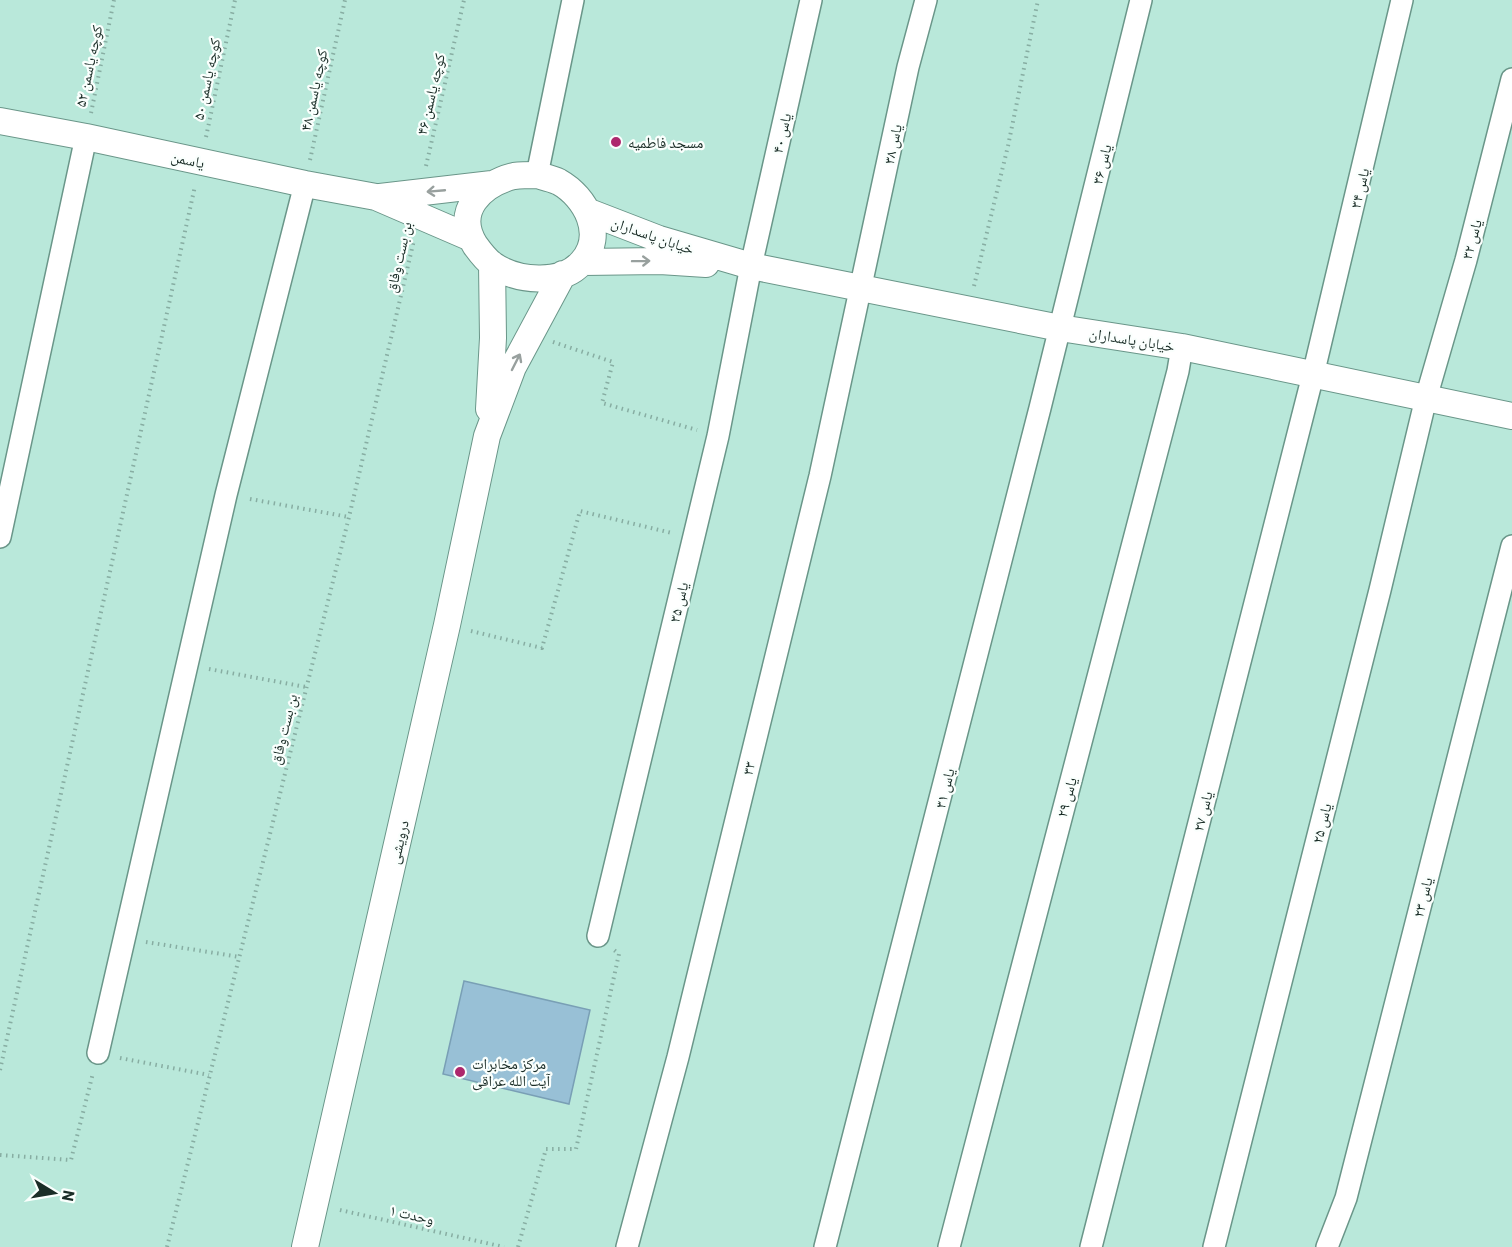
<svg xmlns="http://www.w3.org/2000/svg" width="1512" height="1247" viewBox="0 0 1512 1247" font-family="Barlow,'Noto Naskh Arabic',sans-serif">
	<rect width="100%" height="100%" fill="#b9e8da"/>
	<path fill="#98c0d6" stroke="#799fb5" stroke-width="1.5" d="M464 981 590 1010 569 1104 443 1074Z"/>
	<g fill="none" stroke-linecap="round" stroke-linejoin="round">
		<g stroke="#6a9689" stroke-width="24">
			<path id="minor" d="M537 175 573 0
				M0 537 86 137
				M598 936 718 436 751 266 811 0
				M98 1053 226 495 305 184
				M627 1247 678 1057 820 476 908 67 926 0
				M825 1247 1040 408 1141 0
				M949 1247 1178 371 1182 347
				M1091 1247 1313 375 1402 0
				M1214 1247 1380 590 1426 398 1466 260 1512 79
				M1327 1247 1346 1198 1512 546"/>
		</g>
		<g stroke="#6a9689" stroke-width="28">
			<path id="tertiary" d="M0 121 86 137 305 184 376 197 471 238
				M537 175C544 177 553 179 559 182 586 197 606 235 582 262 561 286 517 281 493 265 486 260 480 252 475 245 453 211 482 184 514 176 522 175 530 175 537 175Z
				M380 197 492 184
				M589 212 659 239 751 266 1060 328 1182 347 1512 416
				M583 262 660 261 706 264
				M489 409 493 338 492 264
				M305 1247 447 625 487 436 513 367 563 274"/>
		</g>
		<path stroke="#87ada2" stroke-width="4" stroke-dasharray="1.5 4.5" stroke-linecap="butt" d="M91 113 114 0
			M206 137 235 0
			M310 160 345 0
			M426 166 464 0
			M974 286 1008 146 1038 0
			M553 342 613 362 602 403 697 430
			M250 499 349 517
			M471 631 542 648 580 511 672 533
			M209 669 306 687
			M146 942 240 957
			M120 1058 209 1075
			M0 1070 195 186
			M0 1155 71 1160 93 1073
			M340 1210 504 1247
			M167 1247 349 517 414 240
			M518 1247 546 1149H576L619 954 614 950"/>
		<use href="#minor" stroke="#fff" stroke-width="21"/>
		<use href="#tertiary" stroke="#fff" stroke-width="26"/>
	</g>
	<defs><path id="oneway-shaft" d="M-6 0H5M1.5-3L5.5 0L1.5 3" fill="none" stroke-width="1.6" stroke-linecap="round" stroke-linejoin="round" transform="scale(1.5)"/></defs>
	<g stroke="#98a09e">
		<use href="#oneway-shaft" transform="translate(436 191) rotate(175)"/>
		<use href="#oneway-shaft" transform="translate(641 261) rotate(-1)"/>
		<use href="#oneway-shaft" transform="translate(516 362) rotate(-63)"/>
	</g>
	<g fill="#ad276d" stroke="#fafffd" stroke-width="2">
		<circle cx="616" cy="142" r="6"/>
		<circle cx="460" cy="1072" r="6"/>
	</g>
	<g text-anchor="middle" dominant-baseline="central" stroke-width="4.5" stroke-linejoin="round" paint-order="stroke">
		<g font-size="15" fill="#1a2d27" stroke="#fafffd">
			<text transform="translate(88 66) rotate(-78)">کوچه یاسمن ۵۲</text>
			<text transform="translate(206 79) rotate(-78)">کوچه یاسمن ۵۰</text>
			<text transform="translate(313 90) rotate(-78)">کوچه یاسمن ۴۸</text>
			<text transform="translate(430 94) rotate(-77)">کوچه یاسمن ۴۶</text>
			<text transform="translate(781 133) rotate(-77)">یاس ۴۰</text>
			<text transform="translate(892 144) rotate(-78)">یاس ۳۸</text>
			<text transform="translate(188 159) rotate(12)">یاسمن</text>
			<text transform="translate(1101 164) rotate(-76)">یاس ۳۶</text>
			<text transform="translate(1359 188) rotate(-77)">یاس ۳۴</text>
			<text transform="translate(653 235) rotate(19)">خیابان پاسداران</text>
			<text transform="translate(1471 239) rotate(-75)">یاس ۳۲</text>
			<text transform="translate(398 257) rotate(-77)">بن بست وفاق</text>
			<text transform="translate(1132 339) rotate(9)">خیابان پاسداران</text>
			<text transform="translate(678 602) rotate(-77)">یاس ۳۵</text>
			<text transform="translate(283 729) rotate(-76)">بن بست وفاق</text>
			<text transform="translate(748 768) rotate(-76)">۳۳</text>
			<text transform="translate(944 788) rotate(-76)">یاس ۳۱</text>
			<text transform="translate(1066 797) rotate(-75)">یاس ۲۹</text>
			<text transform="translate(1202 811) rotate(-76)">یاس ۲۷</text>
			<text transform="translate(1321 823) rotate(-76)">یاس ۲۵</text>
			<text transform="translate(398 842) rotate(-77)">درویشی</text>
			<text transform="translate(1422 897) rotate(-76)">یاس ۲۳</text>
			<text transform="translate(412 1214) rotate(13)">وحدت ۱</text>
		</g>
		<g font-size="15" fill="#1a2d27" stroke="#fafffd" text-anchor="start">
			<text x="628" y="142">مسجد فاطمیه</text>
			<text x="472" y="1063">مرکز مخابرات<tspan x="472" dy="17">آیت الله عراقی</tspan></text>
		</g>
	</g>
	<g transform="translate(54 1193) rotate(101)" stroke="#fafffd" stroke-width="4.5" paint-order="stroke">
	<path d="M0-4.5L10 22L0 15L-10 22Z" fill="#1a2d27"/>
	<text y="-9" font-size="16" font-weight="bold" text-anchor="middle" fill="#1a2d27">N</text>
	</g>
</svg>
